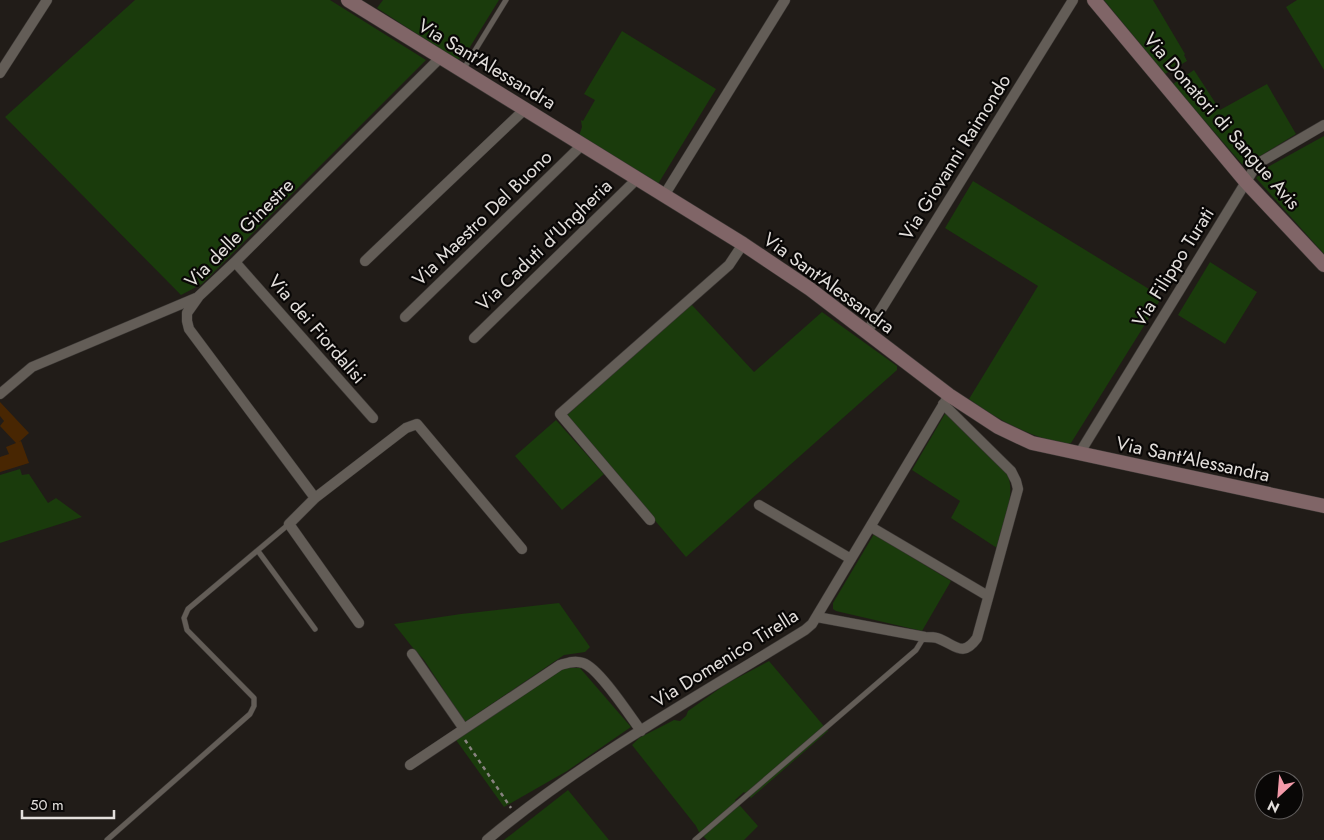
<svg xmlns="http://www.w3.org/2000/svg" width="1324" height="840" viewBox="0 0 1324 840" font-family="Jost,sans-serif">
	<rect width="100%" height="100%" fill="#211c18"/>
	<path fill="#1a3b0c" d="M135 0H330L426 60 202 284 181 295 5 117Z
		M383 0H499L465 55 457 60 377 8Z
		M1104 0H1153L1185 54 1184 55 1187 61 1165 74Z
		M1297 0H1324V70L1286 7Z
		M622 31 716 89 658 184 579 136 582 127 581 120 583 121 595 100 584 94Z
		M1194 70 1220 110 1267 84 1296 134 1247 164H1242L1173 84Z
		M1324 136V254L1256 178 1266 168Z
		M973 181 1162 297 1071 443C1064 446 1056 442 1049 440 1019 431 994 417 969 399L1038 286 945 228Z
		M1210 262 1257 292 1225 344 1178 315Z
		M691 304 754 372 822 312 897 366V370L686 557 566 416Z
		M946 412 1008 475C1016 500 1001 523 997 548L951 518 960 501 912 470Z
		M556 420 604 474 562 510 515 456Z
		M20 469 22 475 29 474 48 503 56 498 82 517 0 543V475Z
		M874 534 951 581 922 631 836 611 833 609V603Z
		M559 603 590 647 585 652 564 655 465 722 424 660 413 648 394 624 461 614Z
		M769 661 828 731 751 798 744 792 735 800 758 826 744 840H707L699 832 696 826 632 745 639 738 674 720 680 721 686 716 688 711 726 684Z
		M564 668H580L631 727 567 771 504 807 456 740Z
		M568 790 609 840H504Z"/>
	<path fill="#482602" d="M0 402 29 433 19 442 21 441 29 463 0 472V457L9 454 6 447 16 443 0 426 4 421 0 416Z"/>
	<g fill="none" stroke-linecap="round" stroke-linejoin="round">
		<g stroke="#3b3734" stroke-width="6">
			<path id="lane" d="M463 70 506 0
				M258 551 315 629
				M107 840 250 714 254 706V698L187 630 184 618 188 609 289 524
				M695 840 916 650 924 637"/>
		</g>
		<g stroke="#3b3734" stroke-width="11">
			<path id="street" d="M0 73 47 0
				M665 194 785 0
				M365 261 525 109
				M235 262 373 418
				M405 317 583 144
				M867 332 1073 0
				M474 338 638 178
				M0 394 32 367 198 297
				M1079 454 1257 164 1324 125
				M315 498 406 428 417 424 522 549
				M759 505 851 559
				M650 520 560 414 729 265 743 244
				M871 527 988 596
				M817 617 925 637C929 637 934 637 937 638 955 644 962 659 977 638L1018 489 1016 481 1011 471 943 404
				M359 623 289 524 315 498 189 329 187 321V313L199 296 235 262 441 57
				M412 654 464 729
				M410 765 560 665C567 663 575 660 583 663 599 668 630 716 641 731
				M487 840C585 758 697 697 805 630L812 624 949 395"/>
		</g>
		<g stroke="#3b3734" stroke-width="15">
			<path id="secondary" d="M348 0 743 244 810 289 949 395 998 427 1032 443 1324 506
				M1094 0 1246 182 1324 265"/>
		</g>
		<path stroke="#888380" stroke-width="2.5" stroke-dasharray="4 4" stroke-linecap="butt" d="M465 740 511 808"/>
		<use href="#lane" stroke="#635d57" stroke-width="5"/>
		<use href="#street" stroke="#635d57" stroke-width="10"/>
		<use href="#secondary" stroke="#806567" stroke-width="14"/>
	</g>
	<g text-anchor="middle" dominant-baseline="central" stroke-width="4.5" stroke-linejoin="round" paint-order="stroke">
		<g font-size="19" fill="#e3dfdc" stroke="#090706">
			<text transform="translate(487 64) rotate(31)">Via Sant'Alessandra</text>
			<text transform="translate(1222 121) rotate(49)">Via Donatori di Sangue Avis</text>
			<text transform="translate(955 157) rotate(-58)">Via Giovanni Raimondo</text>
			<text transform="translate(482 218) rotate(-44)">Via Maestro Del Buono</text>
			<text transform="translate(239 233) rotate(-45)">Via delle Ginestre</text>
			<text transform="translate(544 245) rotate(-44)">Via Caduti d'Ungheria</text>
			<text transform="translate(1173 267) rotate(-58)">Via Filippo Turati</text>
			<text transform="translate(829 283) rotate(36)">Via Sant'Alessandra</text>
			<text transform="translate(317 329) rotate(49)">Via dei Fiordalisi</text>
			<text transform="translate(1193 459) rotate(12)">Via Sant'Alessandra</text>
			<text transform="translate(725 658) rotate(-32)">Via Domenico Tirella</text>
		</g>
	</g>
	<g transform="translate(1279 795) rotate(206)"><circle r="24" fill="#090706" stroke="#605d5c"/>
	<path d="M0-4L9 19L0 12L-9 19Z" fill="#f39aa9"/>
	<text y="-8" font-size="14" font-weight="bold" text-anchor="middle" fill="#e3dfdc">N</text>
	</g>
	<path d="M22 810v8h92v-8" fill="none" stroke="#e3dfdc" stroke-width="2.5"/>
	<text x="30" y="810" font-size="15" fill="#e3dfdc" stroke="#090706" stroke-width="4" paint-order="stroke">50 m</text>
</svg>
